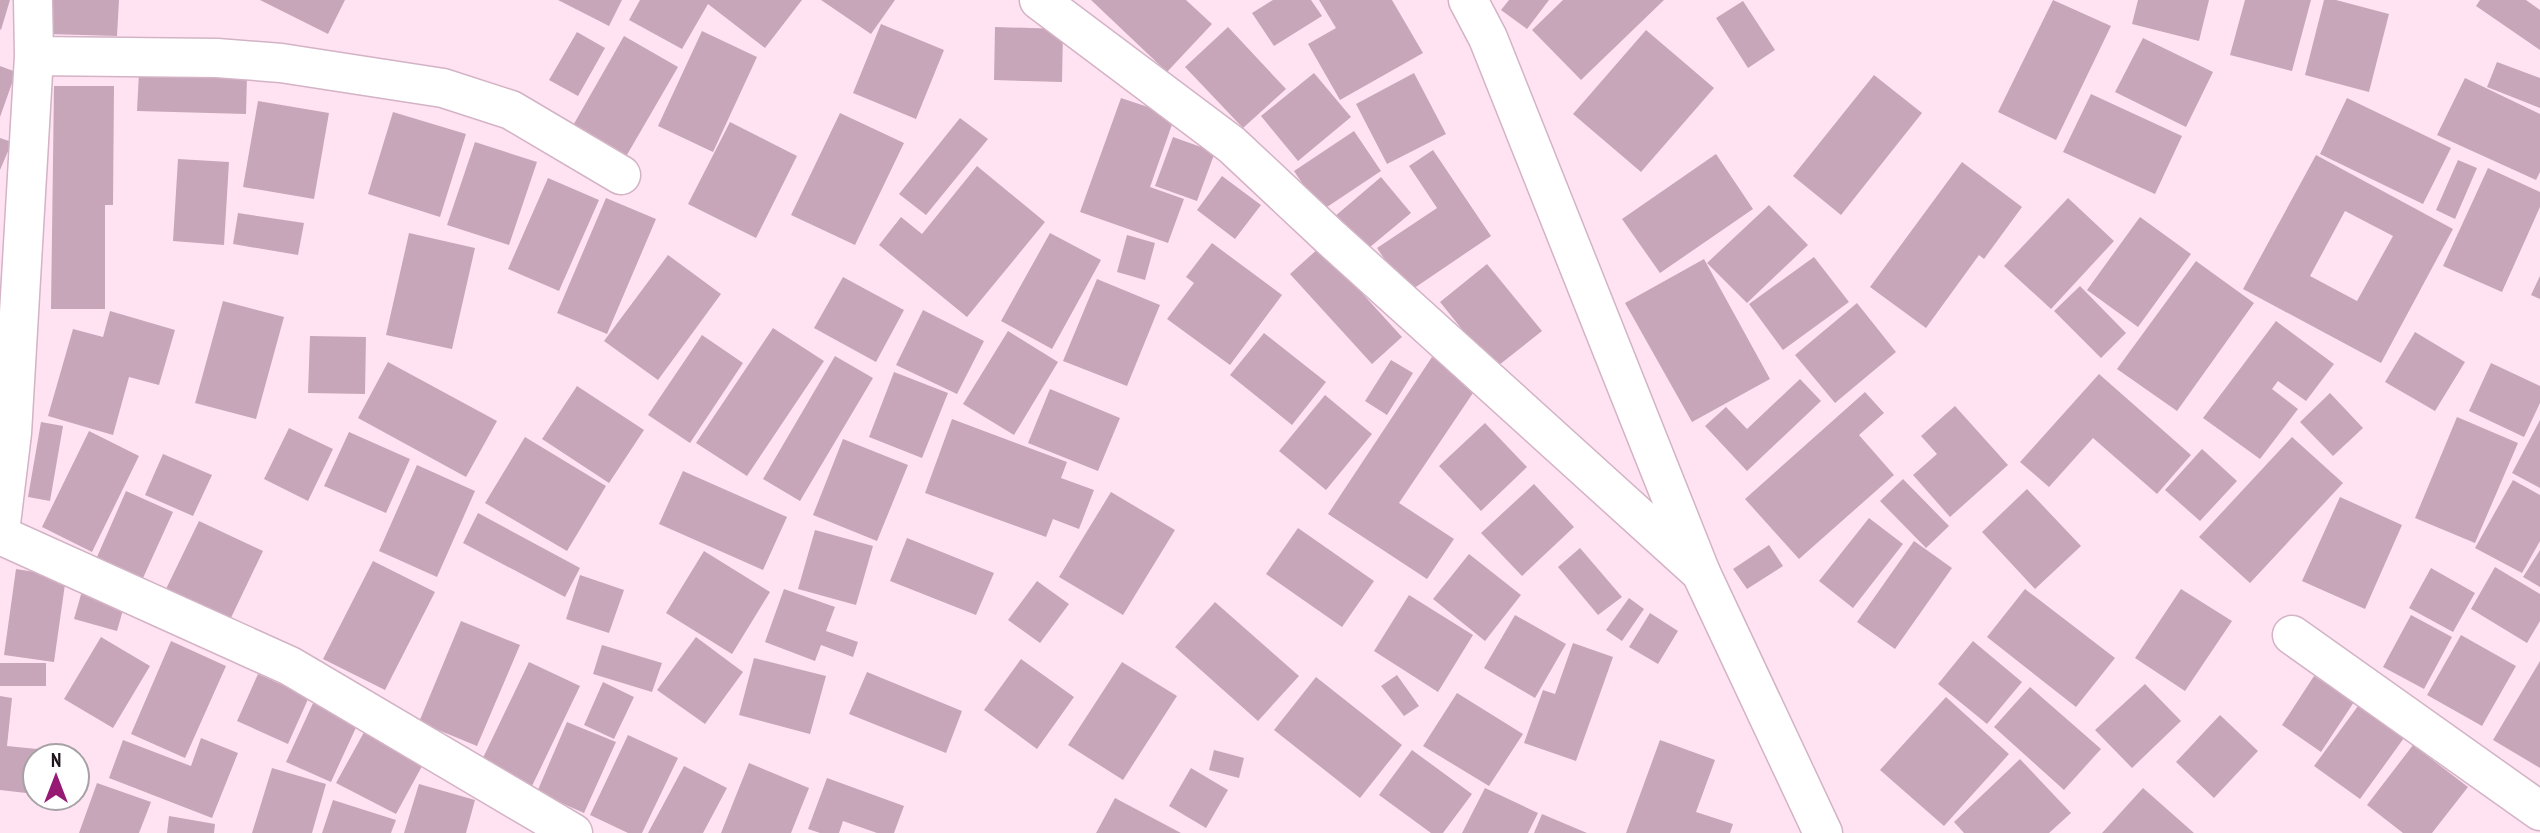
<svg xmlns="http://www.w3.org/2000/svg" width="2540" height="833" viewBox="0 0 2540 833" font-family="'PT Sans Narrow',sans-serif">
	<rect width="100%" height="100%" fill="#ffe3f3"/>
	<path fill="#c7a6b9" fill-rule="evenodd" d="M0 0H10L1 30 0 29Z
		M49 0H119L117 36 48 34Z
		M260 0H345L328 34Z
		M558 0H622L609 26Z
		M640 0H802L765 48 708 4 682 49 629 20Z
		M821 0H895L871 34Z
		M1091 0H1186L1212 24 1167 72Z
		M1273 0H1311L1322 16 1274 46 1252 13Z
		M1319 0H1392L1423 53 1340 100 1308 44 1336 28Z
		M1509 0H1549L1527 29 1501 10Z
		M1563 0H1664L1581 80 1532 30Z
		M2053 0 2111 26 2056 140 1998 112Z
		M2138 0H2209L2199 41 2132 24Z
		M2245 0H2311L2292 71 2230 55Z
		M2324 0H2336L2389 14 2369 92 2305 75Z
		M2480 0H2526L2540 10V50L2476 6Z
		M1743 1 1775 50 1748 68 1716 18Z
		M881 24 944 50 916 119 853 93Z
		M995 27 1063 29 1062 82 994 80Z
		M1228 27 1286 89 1243 128 1185 67Z
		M1646 30 1714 88 1641 172 1573 114Z
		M702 31 757 57 713 152 658 126Z
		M577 32 605 48 578 96 549 80Z
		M624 36 678 67 624 160 571 129Z
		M2143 38 2213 72 2186 127 2115 92Z
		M2497 62 2540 78V108L2487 87Z
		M0 66 16 72 0 117Z
		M139 72 247 75 246 114 137 111Z
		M1314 73 1351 117 1298 161 1261 116Z
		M1414 73 1446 134 1387 164 1356 104Z
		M1874 75 1922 113 1841 215 1793 176Z
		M2465 78 2540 114V172L2536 180 2437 135Z
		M54 86H114L113 205H105V309H51Z
		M2091 94 2182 136 2155 194 2063 152Z
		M1121 98 1175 116 1150 187 1184 199 1168 243 1080 212Z
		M2347 98 2451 148 2423 204 2320 154Z
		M258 101 329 113 314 199 243 187Z
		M393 112 466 134 440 217 368 194Z
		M840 113 904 143 855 245 791 215Z
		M960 118 988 139 926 215 899 194Z
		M730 122 797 156 756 238 688 204Z
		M1354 131 1381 171 1321 211 1294 171Z
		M1173 137 1215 152 1197 201 1155 186Z
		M0 138 12 142 0 170Z
		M475 142 537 162 509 245 447 225Z
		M1433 150 1491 236 1407 293 1377 248 1437 208 1409 166Z
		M1716 154 1753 209 1660 273 1622 219Z
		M2316 155 2453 229 2381 363 2243 289ZM2345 211 2393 236 2357 301 2310 276Z
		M178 159 229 162 224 245 173 241Z
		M2458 160 2477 168 2455 219 2436 210Z
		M1962 162 2022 207 1984 259 1979 255 1926 328 1870 287Z
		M977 166 1045 222 967 317 879 245 901 217 922 234Z
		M2488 168 2540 192V207L2502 292 2443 266Z
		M1222 176 1261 205 1235 239 1197 210Z
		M1381 177 1411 213 1364 252 1334 217Z
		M548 178 599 200 559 291 508 269Z
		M606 198 656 219 607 334 557 313Z
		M2068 198 2114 241 2051 309 2004 266Z
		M1769 205 1808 245 1747 303 1707 263Z
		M238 213 304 223 298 255 233 244Z
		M2140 217 2191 254 2138 327 2087 290Z
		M409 233 475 248 452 349 386 335Z
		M1050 233 1101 260 1052 349 1001 321Z
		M1127 235 1155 243 1145 280 1117 272Z
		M1212 243 1282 295 1230 365 1167 319 1194 283 1186 277Z
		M1320 247 1402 337 1372 364 1290 274Z
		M668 255 721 294 658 380 604 341Z
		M1814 257 1849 302 1783 350 1749 304Z
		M1704 259 1770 379 1692 422 1625 303Z
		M2196 261 2254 303 2177 411 2117 369Z
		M1487 264 1542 331 1494 369 1440 302Z
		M2540 276V299L2531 295Z
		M843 277 904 310 876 362 814 328Z
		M1097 279 1160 305 1127 386 1063 361Z
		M2080 286 2126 333 2101 358 2054 311Z
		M223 301 284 317 256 419 195 403Z
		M1857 303 1896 352 1835 403 1795 355Z
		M923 310 984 341 957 394 896 365Z
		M110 311 175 330 159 385 129 377 113 435 48 416 73 329 103 337Z
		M2276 321 2334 364 2306 401 2278 381 2272 389 2298 409 2260 459 2203 418Z
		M773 328 824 361 747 476 696 443Z
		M1008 331 1058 362 1014 435 963 404Z
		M2415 332 2465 362 2435 411 2385 382Z
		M1264 333 1326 382 1292 425 1230 375Z
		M702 335 743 363 690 443 648 415Z
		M310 336 366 337 365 394 308 393Z
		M835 356 873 378 800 501 763 479Z
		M1432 357 1477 387 1399 503 1454 539 1427 579 1328 514Z
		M1391 360 1413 373 1387 415 1365 401Z
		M388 362 497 421 466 477 358 418Z
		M2491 363 2540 386V403L2524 437 2469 411Z
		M894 372 948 393 922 458 869 437Z
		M2099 374 2191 455 2157 494 2093 438 2049 487 2020 462Z
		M1800 379 1821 401 1747 471 1705 426 1726 407 1747 429Z
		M577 386 644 430 609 483 542 439Z
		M1050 389 1120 418 1098 471 1028 443Z
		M1865 392 1884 413 1859 435 1894 475 1799 559 1745 499Z
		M2330 393 2363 428 2333 456 2300 422Z
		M1325 395 1372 434 1326 490 1279 451Z
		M1955 406 2008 465 1950 517 1913 475 1937 454 1921 436Z
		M2457 417 2518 443 2475 543 2415 518Z
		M952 419 1067 462 1061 478 1094 490 1079 529 1053 519 1046 537 925 493Z
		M2540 420V488L2512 473Z
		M41 422 63 426 50 501 28 497Z
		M1485 423 1527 467 1481 511 1439 466Z
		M289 428 333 449 308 501 264 479Z
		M89 431 139 456 92 552 42 527Z
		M349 432 410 459 386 513 324 486Z
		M525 437 606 486 567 551 485 503Z
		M2292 437 2343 483 2250 583 2199 537Z
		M843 439 908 465 877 541 813 515Z
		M2202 449 2237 481 2200 521 2165 490Z
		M163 454 212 475 193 516 145 495Z
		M417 465 475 491 437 577 379 551Z
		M683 471 787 517 763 570 659 524Z
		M1903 479 1949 526 1926 548 1880 501Z
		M2513 480 2540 495V541L2522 573 2475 548Z
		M1534 484 1574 527 1522 576 1481 533Z
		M2027 489 2081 546 2035 589 1982 532Z
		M126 491 173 512 143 578 97 557Z
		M1111 492 1175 530 1123 615 1059 577Z
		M2340 497 2402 525 2365 609 2302 581Z
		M478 513 580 568 565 597 463 543Z
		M1869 518 1903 544 1853 608 1819 581Z
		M199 521 263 551 229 622 165 591Z
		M1298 528 1374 581 1342 627 1266 574Z
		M815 530 873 546 856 605 798 589Z
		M907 538 994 573 976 615 890 581Z
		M1914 541 1952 568 1895 649 1857 622Z
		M1769 545 1783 566 1747 589 1733 569Z
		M1580 548 1622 597 1598 615 1558 567Z
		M2540 550V587L2523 577Z
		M704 551 770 592 732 654 666 613Z
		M1469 554 1521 595 1485 641 1433 599Z
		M373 561 435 592 385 690 323 659Z
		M2495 567 2540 594V621L2527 643 2471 609Z
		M2431 568 2475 593 2453 632 2409 608Z
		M16 569 66 577 54 662 4 655Z
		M580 575 624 590 609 633 566 619Z
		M1037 581 1069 604 1040 643 1008 620Z
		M784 589 835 607 826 631 858 642 853 657 821 645 815 661 765 642Z
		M2025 589 2115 658 2076 707 1987 637Z
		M2181 589 2232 621 2185 691 2135 658Z
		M82 591 125 603 117 631 74 619Z
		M1409 595 1473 635 1438 692 1374 651Z
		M1629 598 1644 609 1622 641 1606 630Z
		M1215 602 1299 676 1258 721 1175 647Z
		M1650 613 1678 631 1658 664 1629 647Z
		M1515 615 1566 644 1535 698 1484 668Z
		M2411 615 2452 637 2424 689 2383 667Z
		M461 621 520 645 477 746 419 722Z
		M2461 635 2516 666 2482 726 2427 695Z
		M101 637 150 666 113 728 64 699Z
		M696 637 743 672 705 724 657 690Z
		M171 641 226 666 185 758 131 734Z
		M1973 641 2022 682 1987 724 1938 684Z
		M1573 643 1613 657 1576 761 1524 743 1543 690 1555 694Z
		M602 645 662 663 652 692 593 674Z
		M754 658 826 676 810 734 739 715Z
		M1021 659 1074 697 1037 749 984 710Z
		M2540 661V768L2493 740Z
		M529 662 580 686 532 786 481 762Z
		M1122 662 1177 696 1123 780 1068 745Z
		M0 663H46V686H0Z
		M867 672 962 711 946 753 849 714Z
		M258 674 309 697 288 744 237 721Z
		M1397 675 1419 706 1404 716 1381 686Z
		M2314 676 2354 702 2321 752 2282 725Z
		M1316 677 1402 745 1360 798 1274 730Z
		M603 682 634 697 614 739 584 725Z
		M2145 684 2181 721 2132 768 2095 730Z
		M2030 687 2101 749 2064 790 1994 727Z
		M1457 693 1523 734 1489 786 1423 746Z
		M0 696 12 698 7 746 67 752 66 756H35V794L0 790Z
		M1946 697 2009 754 1944 826 1880 770Z
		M314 701 359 721 331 782 286 762Z
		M2358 706 2404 738 2360 799 2314 766Z
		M2220 715 2258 751 2214 798 2176 762Z
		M567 722 616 742 584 813 537 792Z
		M368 725 427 757 396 814 336 783Z
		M628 735 678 758 642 833H628L590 815Z
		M201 738 238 753 212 818 109 778 123 740 191 766Z
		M1660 740 1715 760 1696 812 1733 824 1730 833H1626Z
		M2413 745 2468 787 2432 833H2403L2367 805Z
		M1214 750 1244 758 1239 778 1209 770Z
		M1412 750 1472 794 1443 833H1431L1379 795Z
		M2020 759 2071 813 2049 833H1964L1954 822Z
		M749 763 809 788 791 833H721Z
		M684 766 727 788 703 833H648Z
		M272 768 326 784 312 833H252Z
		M1191 768 1228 790 1206 828 1169 806Z
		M827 778 904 806 894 833H877L843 821 839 833H820L808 829Z
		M97 783 151 802 139 833H79Z
		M419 784 475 800 466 833H404Z
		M1485 788 1538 813 1528 833H1462Z
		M2143 788 2194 833H2102Z
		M1115 798 1181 833H1096Z
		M333 800 396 820 391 833H322Z
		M1542 814 1587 833H1534Z
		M169 816 215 824 214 833H167Z"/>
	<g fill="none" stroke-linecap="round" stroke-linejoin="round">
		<g stroke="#d3b3c5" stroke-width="41">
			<path id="street" d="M1039 0 1232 145 1329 236 1701 573
				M34 56 217 58 281 63 443 88 511 110 621 175
				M0 532 12 433 34 56 33 0
				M0 535 290 666 573 833
				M2292 635 2540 811"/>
		</g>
		<g stroke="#d3b3c5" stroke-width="41">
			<path id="secondary" d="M1468 0 1488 38 1701 573 1823 833"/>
		</g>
		<use href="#street" stroke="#fff" stroke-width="38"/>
		<use href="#secondary" stroke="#fff" stroke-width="38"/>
	</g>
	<g transform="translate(56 777)"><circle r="33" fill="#ffffff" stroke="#a5a1a4" stroke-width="2"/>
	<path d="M0-5L12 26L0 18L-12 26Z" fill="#961a73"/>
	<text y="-10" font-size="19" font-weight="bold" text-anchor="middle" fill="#1f141b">N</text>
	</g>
</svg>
